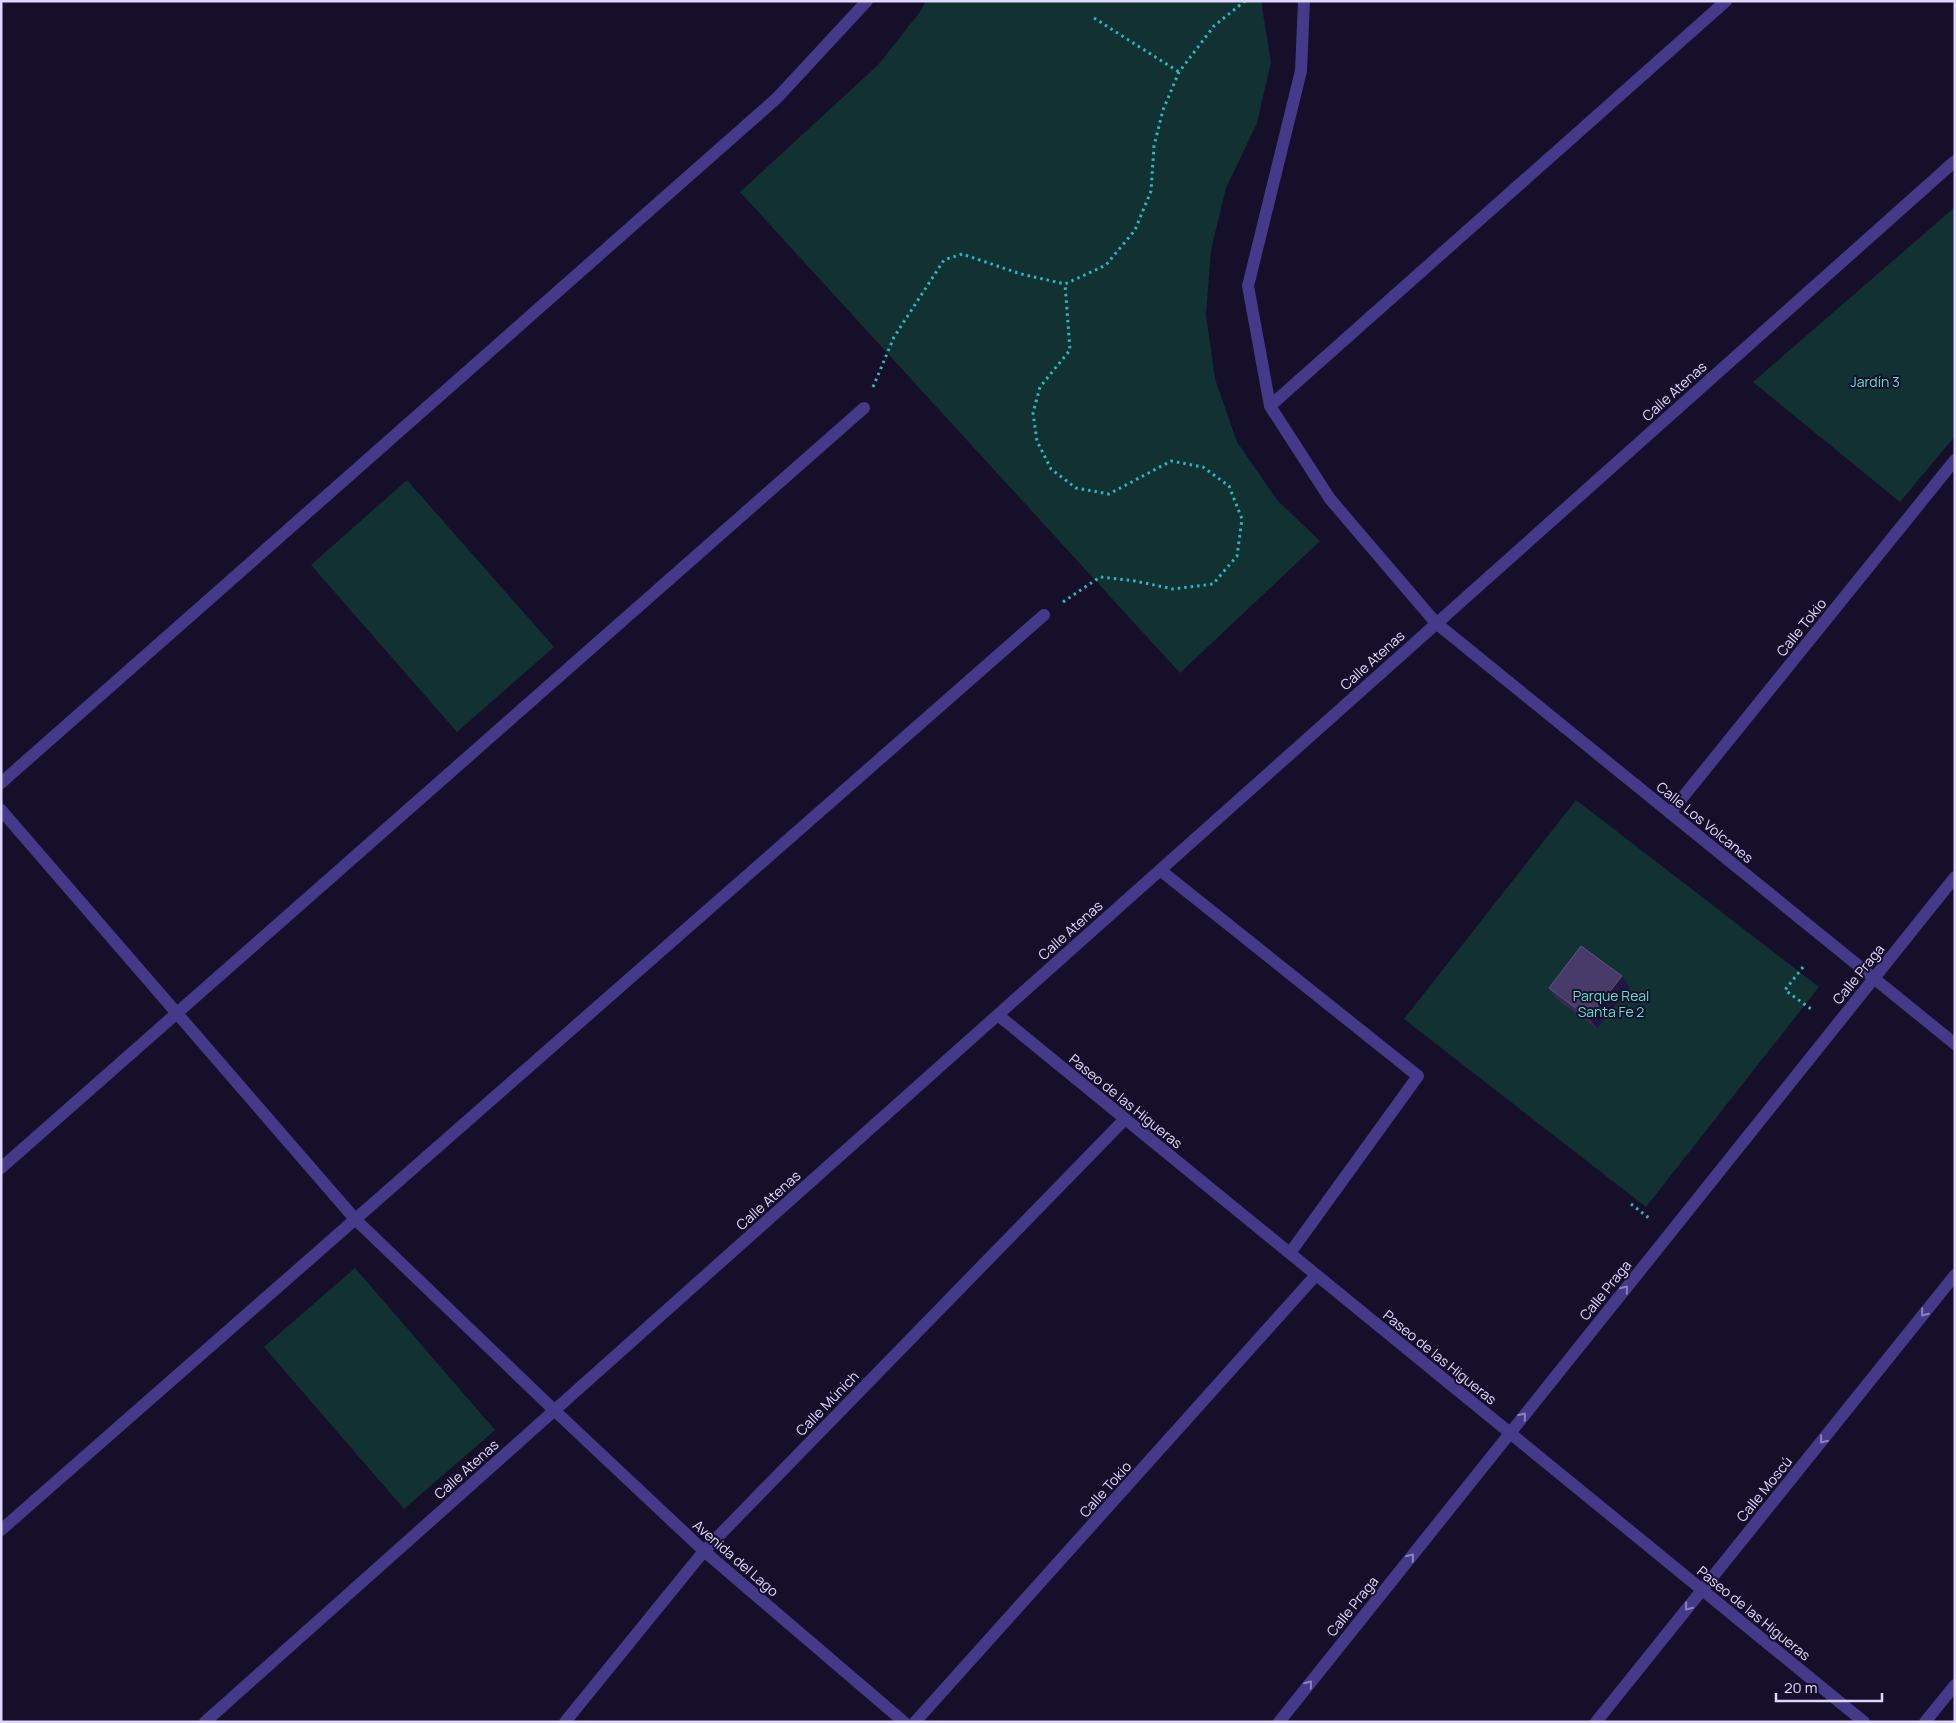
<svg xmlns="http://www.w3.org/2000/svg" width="1956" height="1723" viewBox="0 0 1956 1723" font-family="Manrope,sans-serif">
	<rect width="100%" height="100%" fill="#160f29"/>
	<path fill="#123133" d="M926 1H1261L1271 62 1257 123 1226 188 1211 250 1206 314 1215 379 1237 442 1277 500 1320 541 1180 673 740 192 878 65 920 12Z
		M1955 207V436L1900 502 1753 382Z
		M407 480 554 647 457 732 311 565Z
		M1576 800 1819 987 1646 1207 1404 1019Z
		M355 1268 495 1430 404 1509 264 1347Z"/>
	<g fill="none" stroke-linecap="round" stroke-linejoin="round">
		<path stroke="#2db7bd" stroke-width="3" stroke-dasharray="2.5 4" stroke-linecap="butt" d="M1094 18 1179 72
			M873 387 894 337 944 260 962 254 1021 274 1065 284 1106 265 1135 230 1151 191 1154 146 1163 110 1179 72 1214 26 1245 1
			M1063 602 1100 577 1135 581 1173 589 1213 584 1237 556 1242 519 1229 486 1203 467 1171 461 1109 494 1076 488 1051 469 1037 441 1033 413 1040 387 1070 350 1065 284
			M1803 967 1785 990 1811 1009
			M1631 1204 1649 1218"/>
		<path stroke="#453a89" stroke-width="12" d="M1304 1 1301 71 1248 286 1270 406 1330 499 1436 623 1955 1044
			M1270 406 1726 1
			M1 783 777 98 867 1
			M1 810 355 1219 554 1410 704 1551 904 1722
			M1670 813 1955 460
			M1160 870 1418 1076 1290 1253
			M998 1015 1864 1722
			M1 1168 864 408
			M1 1530 1044 615
			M205 1722 1955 161
			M565 1722 704 1551 1125 1119
			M915 1722 1316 1275
			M1279 1722 1955 877
			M1596 1722 1955 1275
			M1925 1722 1955 1685"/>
	</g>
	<path fill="#362857" d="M1630 987 1597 1029 1557 999 1549 988Z"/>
	<path fill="#21163d" d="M1622 976 1630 987 1597 1029 1589 1018Z"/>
	<path fill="#483b69" stroke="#605380" d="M1581 946 1622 976 1589 1018 1549 988Z"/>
	<defs><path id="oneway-chevron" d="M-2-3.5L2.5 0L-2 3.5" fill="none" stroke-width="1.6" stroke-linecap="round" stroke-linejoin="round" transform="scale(1.25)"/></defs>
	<g stroke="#8b81be">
		<use href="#oneway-chevron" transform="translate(1625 1289) rotate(-51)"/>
		<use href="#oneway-chevron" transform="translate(1924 1313) rotate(129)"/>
		<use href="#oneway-chevron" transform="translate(1523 1416) rotate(-51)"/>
		<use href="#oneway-chevron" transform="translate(1823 1440) rotate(129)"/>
		<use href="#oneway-chevron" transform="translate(1411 1557) rotate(-51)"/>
		<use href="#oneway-chevron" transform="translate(1688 1607) rotate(129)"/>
		<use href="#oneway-chevron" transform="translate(1309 1684) rotate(-51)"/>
	</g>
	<g text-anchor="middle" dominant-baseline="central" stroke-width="4" stroke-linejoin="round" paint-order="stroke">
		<g font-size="14" fill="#5fe3cf" stroke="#160f29">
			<text x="1875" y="381">Jardín 3</text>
			<text x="1611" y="995">Parque Real<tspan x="1611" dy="16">Santa Fe 2</tspan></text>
		</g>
		<g font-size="14" fill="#e0d7ff" stroke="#160f29">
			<text transform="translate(1674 391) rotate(-42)">Calle Atenas</text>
			<text transform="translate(1801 627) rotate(-51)">Calle Tokio</text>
			<text transform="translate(1372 660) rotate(-42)">Calle Atenas</text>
			<text transform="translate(1705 822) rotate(39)">Calle Los Volcanes</text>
			<text transform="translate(1070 930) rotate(-42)">Calle Atenas</text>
			<text transform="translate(1858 974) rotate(-51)">Calle Praga</text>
			<text transform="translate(1126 1101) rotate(39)">Paseo de las Higueras</text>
			<text transform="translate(768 1200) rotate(-42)">Calle Atenas</text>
			<text transform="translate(1605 1290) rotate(-51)">Calle Praga</text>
			<text transform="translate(1440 1357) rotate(39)">Paseo de las Higueras</text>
			<text transform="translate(827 1403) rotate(-46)">Calle Múnich</text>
			<text transform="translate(466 1469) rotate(-42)">Calle Atenas</text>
			<text transform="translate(1105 1489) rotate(-48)">Calle Tokio</text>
			<text transform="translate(1764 1489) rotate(-51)">Calle Moscú</text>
			<text transform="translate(736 1558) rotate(41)">Avenida del Lago</text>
			<text transform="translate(1352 1606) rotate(-51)">Calle Praga</text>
			<text transform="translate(1754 1613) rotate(39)">Paseo de las Higueras</text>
		</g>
	</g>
	<rect width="1956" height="1723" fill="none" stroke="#e0d7ff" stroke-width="5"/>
	<path d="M1776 1693v8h106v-8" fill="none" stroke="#e0d7ff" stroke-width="2.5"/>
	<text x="1784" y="1693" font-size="15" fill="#e0d7ff" stroke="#160f29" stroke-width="4" paint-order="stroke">20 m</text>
</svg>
